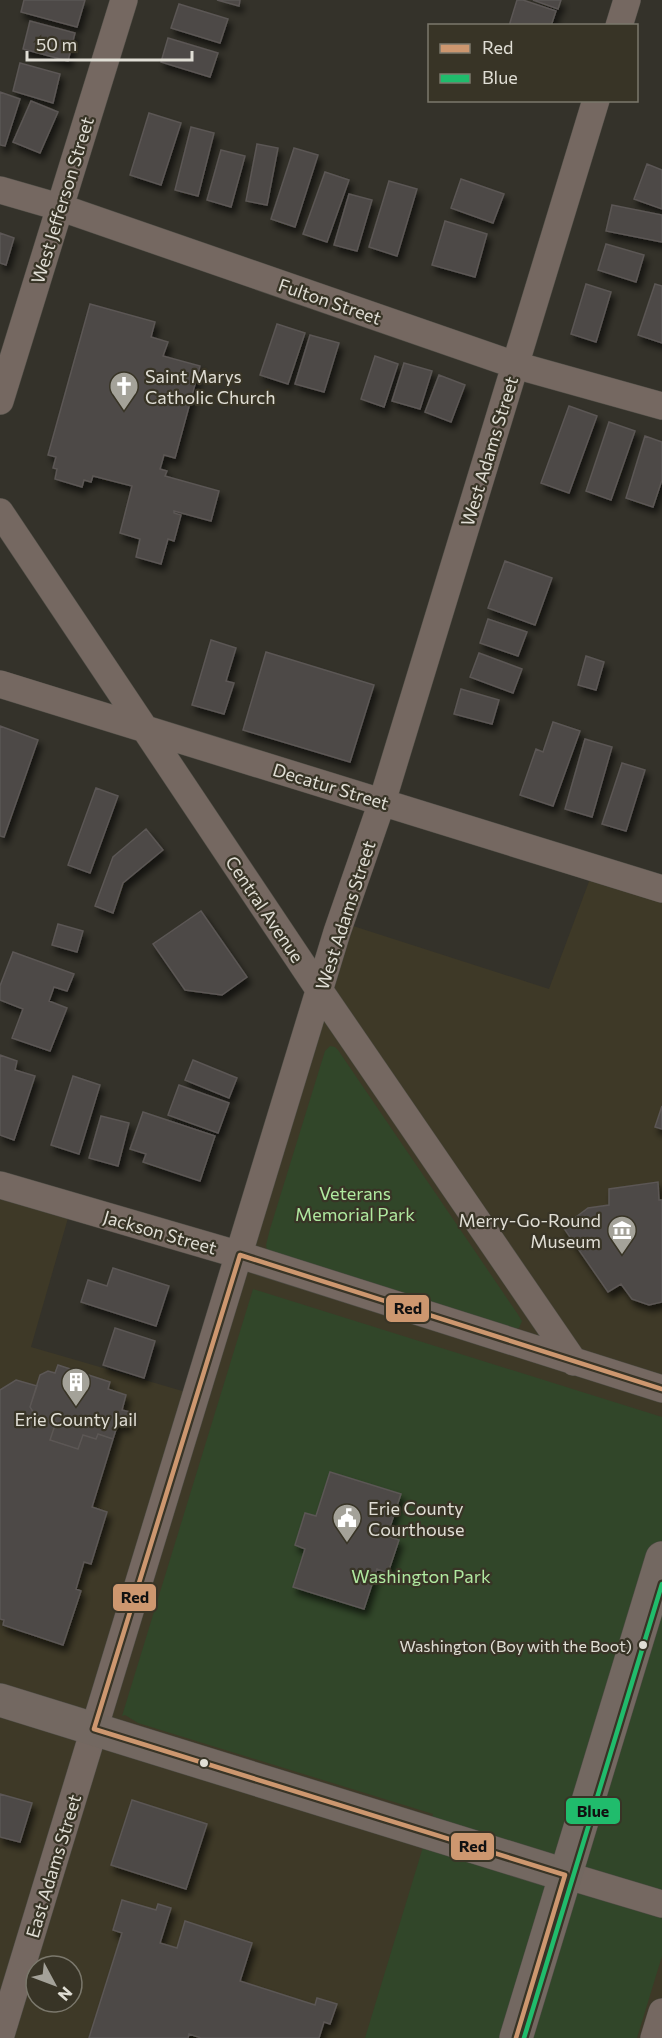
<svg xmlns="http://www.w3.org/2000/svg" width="662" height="2038" viewBox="0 0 662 2038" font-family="Commissioner,sans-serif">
	<defs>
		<filter id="shadow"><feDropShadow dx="3.5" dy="6" stdDeviation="3" flood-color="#0009"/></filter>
	</defs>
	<rect width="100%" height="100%" fill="#34322a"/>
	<path fill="#3e3927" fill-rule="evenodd" d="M597 860 662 879V2038H0V1192L70 1211 31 1347 203 1397 350 925 549 989ZM36 1966H72V2002H36Z"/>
	<path fill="#314629" d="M330 1046 335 1047 338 1050 517 1313 522 1321 519 1328 516 1329 267 1250 266 1245 270 1229 325 1051Z
		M253 1289 662 1417V1956L637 2038H365L433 1814 138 1723 125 1715 122 1716Z"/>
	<path fill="#4d4946" stroke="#5b5755" stroke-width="1.5" filter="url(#shadow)" d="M24 0H85L77 27 21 12Z
		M217 0H240L239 6Z
		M517 0H523L556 11 551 26H509Z
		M533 0H561L558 9Z
		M179 4 228 19 220 43 171 28Z
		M30 21 75 33 68 61 23 49Z
		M168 38 218 53 210 77 161 62Z
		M20 63 60 74 53 103 13 91Z
		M0 92 20 99 5 146 0 145Z
		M31 101 58 112 40 153 13 142Z
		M149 113 181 123 161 185 130 175Z
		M191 127 214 133 198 196 175 190Z
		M257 144 278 148 267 205 246 201Z
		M294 148 318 155 295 227 271 219Z
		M221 150 245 156 231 207 207 200Z
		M647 164 662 170V209L634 199Z
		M325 172 349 180 327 242 303 234Z
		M461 179 504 194 493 223 451 208Z
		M389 181 417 189 397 256 369 247Z
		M349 194 372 200 357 251 334 245Z
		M612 205 662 215V242L606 231Z
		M445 221 487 234 475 277 432 265Z
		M0 233 14 238 6 265 0 263Z
		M606 244 644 255 636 282 598 270Z
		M586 284 611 292 596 342 571 334Z
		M655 284 662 286V343L638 335Z
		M90 304 155 322 151 337 168 342 163 356 200 366 175 458 164 455 160 469 167 471 165 476 219 491 211 521 174 511V513L181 515 174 541 168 539 161 564 136 557 140 539 120 533 132 486 93 476 91 482 84 480 82 487 55 479 57 469 53 468 56 457 48 455Z
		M277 324 305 333 288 384 260 375Z
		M310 335 339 343 324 392 295 384Z
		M375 356 398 364 384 407 361 399Z
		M404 363 432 371 420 409 392 401Z
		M439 375 465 385 451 422 425 412Z
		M569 406 597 416 569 493 541 483Z
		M609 422 635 431 611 500 586 491Z
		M645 436 662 442V480L653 507 626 498Z
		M505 561 552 578 535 625 488 608Z
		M488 619 527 632 518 656 480 643Z
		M211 640 236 648 226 681 234 683 224 714 192 705Z
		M266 652 374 685 350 762 243 730Z
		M479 653 522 669 513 693 470 677Z
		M586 656 604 662 596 690 578 685Z
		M461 689 499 700 492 724 454 714Z
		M553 722 580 731 553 806 520 795 536 749 543 752Z
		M0 726 38 740 4 837 0 836Z
		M585 739 612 747 592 817 565 809Z
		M622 763 645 770 626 831 602 824Z
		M96 788 118 796 90 873 68 865Z
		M146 829 163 850 123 883 113 913 95 906 113 857Z
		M201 911 247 977 222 995 185 990 153 944Z
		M58 924 83 931 77 952 52 945Z
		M13 952 74 974 67 991 54 987 49 1001 67 1008 50 1051 12 1038 23 1009 0 1000V986Z
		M0 1055 17 1061 15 1070 35 1076 14 1140 0 1135Z
		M193 1060 237 1078 229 1098 185 1080Z
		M73 1076 100 1085 79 1154 51 1145Z
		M179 1085 229 1103 218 1133 168 1115Z
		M662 1106V1129L655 1127Z
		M143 1112 215 1136 200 1181 143 1162 146 1154 130 1149Z
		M101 1116 129 1123 118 1166 89 1158Z
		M658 1182 659 1200H662V1302L649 1305 632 1299 621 1284 608 1292 563 1227 588 1208 609 1205V1189Z
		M113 1268 169 1286 156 1326 81 1302 88 1280 107 1286Z
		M115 1328 155 1341 144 1378 103 1365Z
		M58 1365 110 1382 108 1389 126 1395 122 1410 130 1412 126 1426 118 1423 113 1439 98 1434 96 1439 83 1435 78 1449 50 1440 56 1422 35 1415 30 1407 40 1375 48 1371 55 1373Z
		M16 1380 37 1386 30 1407 35 1415 56 1422 50 1440 78 1449 83 1435 96 1439 98 1434 113 1439 92 1507 107 1512 91 1564 84 1562 76 1589 81 1591 63 1645 3 1625 4 1620 0 1619V1390Z
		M330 1472 401 1494 387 1536 399 1540 388 1573 377 1569 364 1609 293 1587 305 1549 295 1545 305 1513 316 1516Z
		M0 1794 32 1803 20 1842 0 1837Z
		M132 1800 207 1824 186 1889 111 1865Z
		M122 1900 156 1910 158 1904 171 1908 160 1943 177 1948 185 1921 252 1943 240 1981 315 2005 317 1998 337 2004 330 2024 324 2022 319 2038H201L189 2034 188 2038H89L122 1933 113 1930Z"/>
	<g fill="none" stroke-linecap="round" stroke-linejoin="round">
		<g stroke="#4f4d46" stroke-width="28">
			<path id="minor" d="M619 26 627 0
				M0 190 59 207 515 365 662 406
				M0 401 124 0
				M0 512 320 991 574 1362
				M0 684 662 889
				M0 1185 240 1255 662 1389
				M565 1875 662 1904
				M0 2038 337 932 382 802 596 100
				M654 2038 662 2012"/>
		</g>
		<g stroke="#4f4d46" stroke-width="34">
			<path id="major" d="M0 1700 565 1875
				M516 2038 662 1558"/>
		</g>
		<use href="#minor" stroke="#756861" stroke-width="27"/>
		<use href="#major" stroke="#736861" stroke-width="33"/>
		<g stroke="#383426" stroke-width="9">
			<path id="bus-1" d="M516 2038 565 1875 94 1729 240 1255 662 1389"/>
		</g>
		<g stroke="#383426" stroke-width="9">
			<path id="bus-2" d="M524 2038 662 1584"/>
		</g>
		<use href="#bus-1" stroke="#cd976f" stroke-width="4.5"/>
		<use href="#bus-2" stroke="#20bc6c" stroke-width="4.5"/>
	</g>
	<defs>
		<g id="church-pin" transform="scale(1.5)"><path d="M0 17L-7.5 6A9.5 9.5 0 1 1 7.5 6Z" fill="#a4a299" stroke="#383426"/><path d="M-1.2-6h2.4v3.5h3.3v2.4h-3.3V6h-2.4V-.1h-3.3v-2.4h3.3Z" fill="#fff"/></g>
		<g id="museum-pin" transform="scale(1.5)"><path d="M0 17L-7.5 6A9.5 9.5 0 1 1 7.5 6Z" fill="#a4a299" stroke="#383426"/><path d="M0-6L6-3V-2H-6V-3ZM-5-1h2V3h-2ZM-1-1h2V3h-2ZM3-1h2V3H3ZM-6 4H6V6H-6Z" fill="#fff"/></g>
		<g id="building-pin" transform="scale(1.5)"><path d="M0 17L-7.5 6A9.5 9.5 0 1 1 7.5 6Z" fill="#a4a299" stroke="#383426"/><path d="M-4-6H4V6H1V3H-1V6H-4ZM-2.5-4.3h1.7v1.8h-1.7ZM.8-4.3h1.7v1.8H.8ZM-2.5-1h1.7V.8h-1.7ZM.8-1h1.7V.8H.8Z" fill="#fff"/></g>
		<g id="civic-pin" transform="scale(1.5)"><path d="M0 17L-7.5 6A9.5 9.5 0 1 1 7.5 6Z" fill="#a4a299" stroke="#383426"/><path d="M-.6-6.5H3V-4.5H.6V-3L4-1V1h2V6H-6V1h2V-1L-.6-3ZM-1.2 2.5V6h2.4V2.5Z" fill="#fff"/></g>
	</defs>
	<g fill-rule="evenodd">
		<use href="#church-pin" x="124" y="386"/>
		<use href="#museum-pin" x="622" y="1230"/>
		<use href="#building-pin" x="76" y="1382"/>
		<use href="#civic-pin" x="347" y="1518"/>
	</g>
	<g fill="#e0ded5" stroke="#383426" stroke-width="2">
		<circle cx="643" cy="1645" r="5"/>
		<circle cx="204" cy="1763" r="5"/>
	</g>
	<g text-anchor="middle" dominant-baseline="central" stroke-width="4.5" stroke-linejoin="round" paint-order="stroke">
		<g font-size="16" fill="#e0ded5" stroke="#383426" text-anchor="end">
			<text x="632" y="1645">Washington (Boy with the Boot)</text>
		</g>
		<g font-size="18" fill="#e0ded5" stroke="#383426">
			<text transform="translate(62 200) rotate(-73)">West Jefferson Street</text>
			<text transform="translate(330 301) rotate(19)">Fulton Street</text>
			<text transform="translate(489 451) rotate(-73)">West Adams Street</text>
			<text transform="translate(331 786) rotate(17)">Decatur Street</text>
			<text transform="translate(265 909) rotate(56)">Central Avenue</text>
			<text transform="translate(345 915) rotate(-72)">West Adams Street</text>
			<text transform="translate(160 1232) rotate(16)">Jackson Street</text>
			<text transform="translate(53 1866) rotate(-73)">East Adams Street</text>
		</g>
		<g font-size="18" fill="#e0ded5" stroke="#383426" text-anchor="start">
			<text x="145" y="376">Saint Marys<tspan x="145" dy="21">Catholic Church</tspan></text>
			<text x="601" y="1220" text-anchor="end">Merry-Go-Round<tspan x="601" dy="21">Museum</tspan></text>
			<text x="76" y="1419" text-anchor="middle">Erie County Jail</text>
			<text x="368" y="1508">Erie County<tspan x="368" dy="21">Courthouse</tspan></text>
		</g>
		<g font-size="18" fill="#b0e9a0" stroke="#383426">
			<text x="355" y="1193">Veterans<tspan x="355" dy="21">Memorial Park</tspan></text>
			<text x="421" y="1576">Washington Park</text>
		</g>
	</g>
	<g stroke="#383426" stroke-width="2">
		<rect x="385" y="1294" width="45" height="29" rx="6" fill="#cd976f"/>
		<rect x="112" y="1583" width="45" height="29" rx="6" fill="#cd976f"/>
		<rect x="565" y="1797" width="56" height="28" rx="6" fill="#20bc6c"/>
		<rect x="450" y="1832" width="45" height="29" rx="6" fill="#cd976f"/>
	</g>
	<g font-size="16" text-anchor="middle" font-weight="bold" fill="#111">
		<text x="408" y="1314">Red</text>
		<text x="135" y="1603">Red</text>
		<text x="593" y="1817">Blue</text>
		<text x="473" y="1852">Red</text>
	</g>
	<rect x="428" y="24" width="210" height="78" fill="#383426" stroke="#7b786c" stroke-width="1.5"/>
	<rect x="440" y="44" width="30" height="9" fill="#cd976f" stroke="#7b786c" stroke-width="1.5"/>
	<text x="482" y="54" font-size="18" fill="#e0ded5">Red</text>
	<rect x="440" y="74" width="30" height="9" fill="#20bc6c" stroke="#7b786c" stroke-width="1.5"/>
	<text x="482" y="84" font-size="18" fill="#e0ded5">Blue</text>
	<g transform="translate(54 1984) rotate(131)"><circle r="28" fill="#383426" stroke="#7b786c" stroke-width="1.5"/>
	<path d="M0-4.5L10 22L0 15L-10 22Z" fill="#a4a299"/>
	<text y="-9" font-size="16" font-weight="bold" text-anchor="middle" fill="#e0ded5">N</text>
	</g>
	<path d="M27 51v9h165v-9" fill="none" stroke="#e0ded5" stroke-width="3"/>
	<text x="36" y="51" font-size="18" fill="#e0ded5" stroke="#383426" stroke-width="4.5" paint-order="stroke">50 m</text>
</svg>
